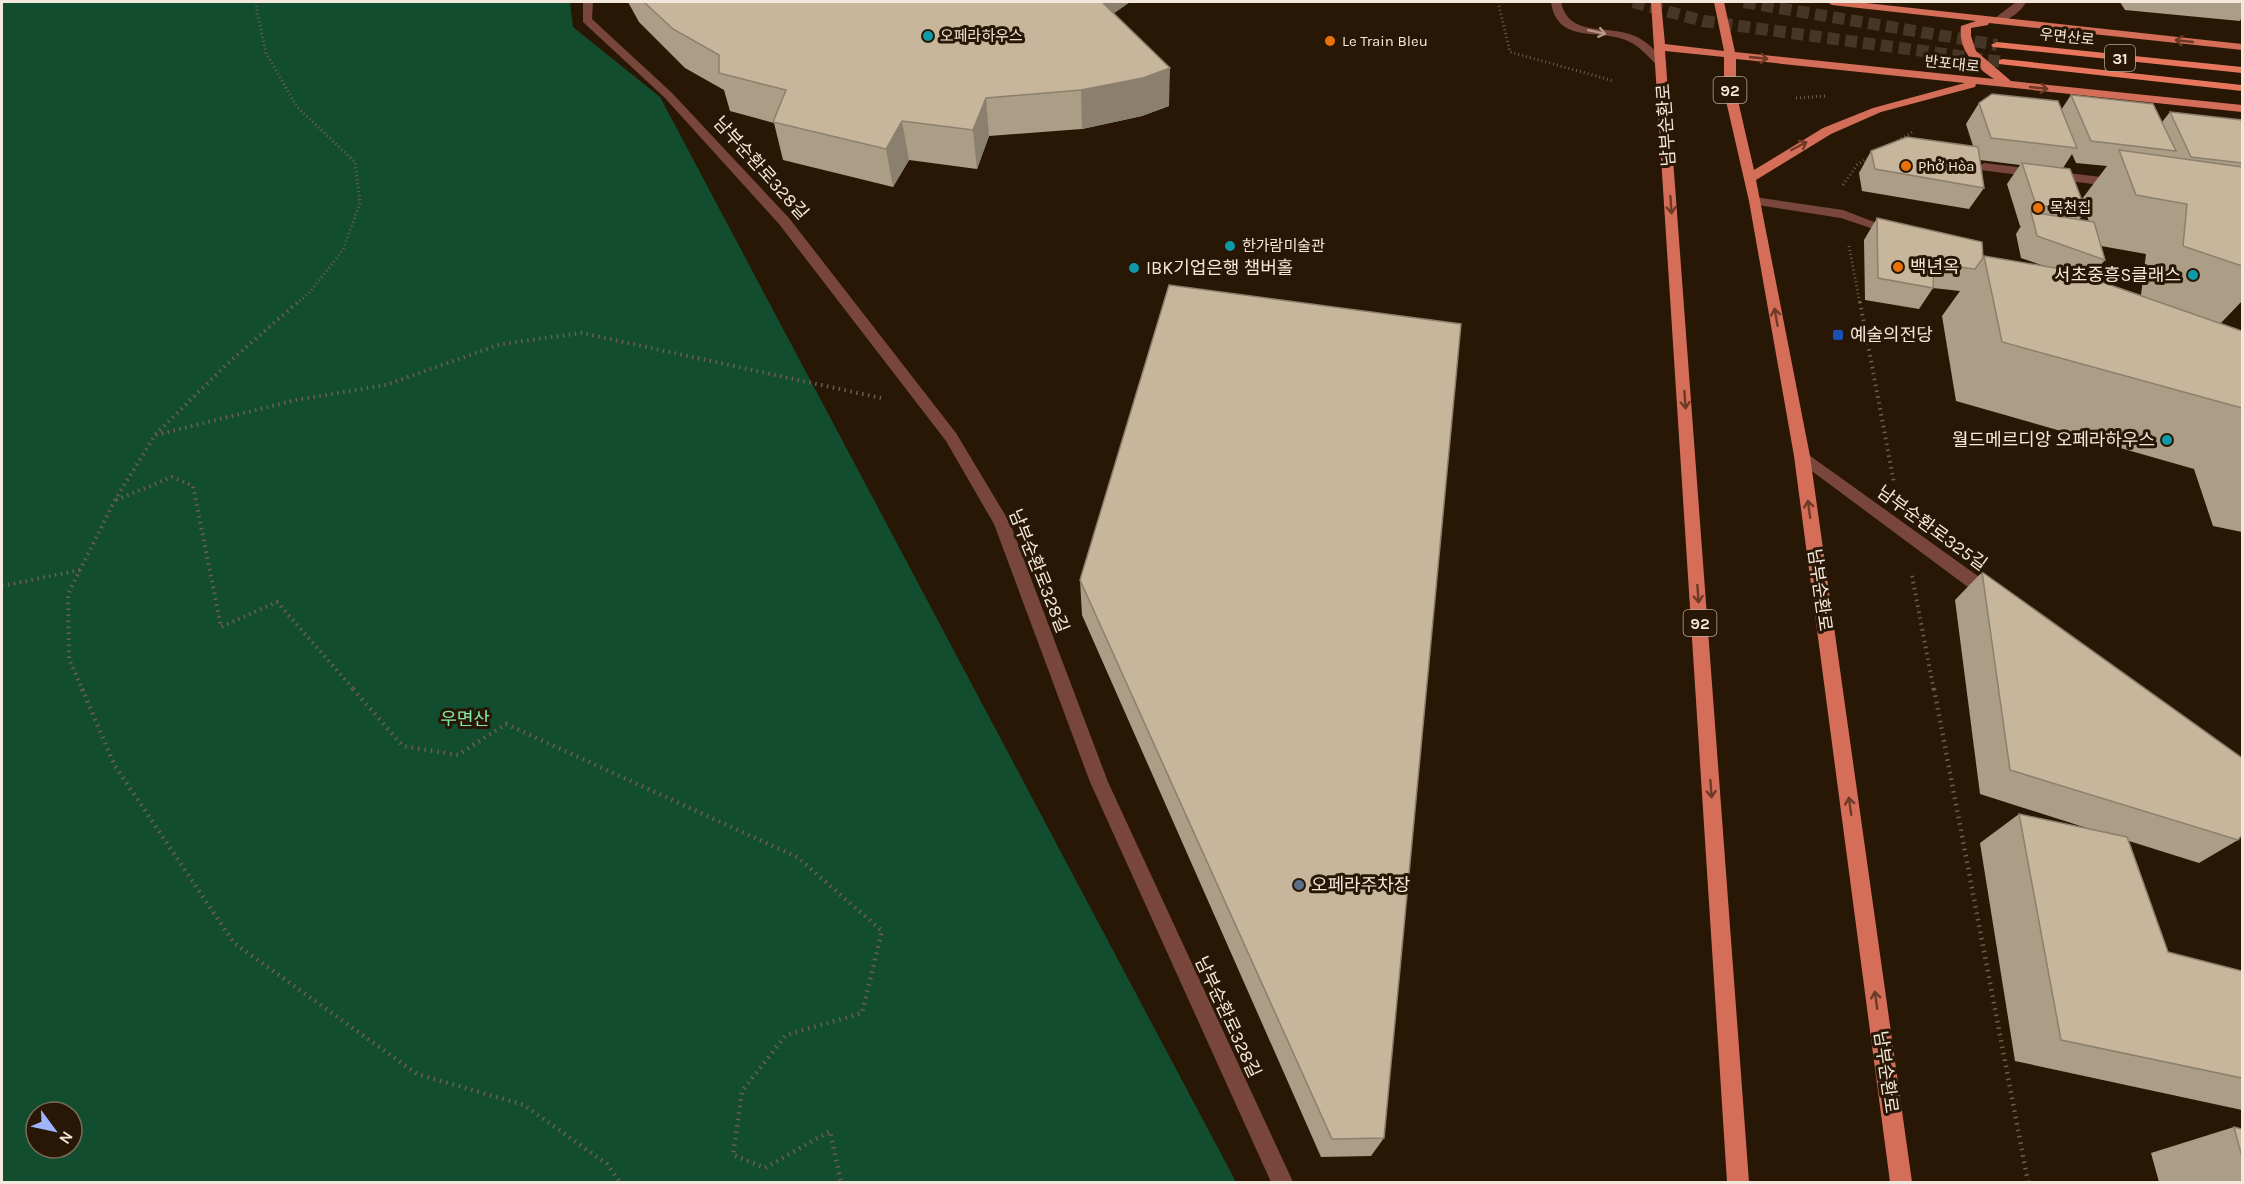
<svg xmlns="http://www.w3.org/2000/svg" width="2244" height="1184" viewBox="0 0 2244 1184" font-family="Karla,'Noto Sans KR',sans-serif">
	<rect width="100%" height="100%" fill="#281705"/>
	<path fill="#134d2f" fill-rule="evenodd" d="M2 2H570L573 27 660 97 1236 1182H2ZM36 1112H72V1148H36Z"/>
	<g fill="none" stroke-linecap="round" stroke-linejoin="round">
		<path stroke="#473625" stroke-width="12" stroke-dasharray="12 6" stroke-linecap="butt" d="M1633 2 1703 21 2003 62
			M1744 2 1997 45"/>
		<path stroke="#6d5e4e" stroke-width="3" stroke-dasharray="1 3" stroke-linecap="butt" d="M258 2 256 7 266 53 297 107 355 162 360 203 343 250 310 292 296 304
			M1498 2 1510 52 1614 81
			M1796 98 1825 96
			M1894 143 1914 131
			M1843 185 1857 165 1870 157
			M1849 246 1860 304"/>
		<path stroke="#6d5e4e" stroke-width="4" stroke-dasharray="1.5 4.5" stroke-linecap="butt" d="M1860 302 1894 483
			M156 435 296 400 386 385 501 344 582 333 881 398
			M116 500 172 477 193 486 221 627 277 602 355 691
			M1912 576 1934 691
			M2 586 80 570
			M83 691 69 659 68 594 115 500 155 435 227 364 298 302"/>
		<path stroke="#6d5e4e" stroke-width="4.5" stroke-dasharray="1.5 5" stroke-linecap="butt" d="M82 689 115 766 234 943 417 1074 524 1105 607 1164 620 1182
			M353 689 403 746 458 755 506 724 797 857 882 931 862 1013 786 1035 742 1091 733 1155 765 1168 830 1131 841 1182
			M1934 689 2028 1182"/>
		<path fill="#78463b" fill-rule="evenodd" d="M1551 2H1561C1569 38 1607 24 1635 36 1647 41 1658 53 1667 63L1657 65C1648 57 1640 46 1628 41 1600 28 1557 45 1551 2Z
			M1984 163 2118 179 2124 183 2118 187 1980 170 1978 167Z"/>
		<path fill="#78463b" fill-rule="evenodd" d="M583 2H593L592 19 672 93 789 218 956 433 1010 523 1108 782 1293 1182H1271L1090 782 994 524 946 441 779 224 664 97 583 22Z
			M2016 2H2026C2021 12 2006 23 1995 22V18Z
			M1755 197 1843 210 1900 232 1894 236 1841 218 1751 204 1749 201Z
			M1802 450 1996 589 1998 594 1996 599H1984L1797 460 1794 456Z"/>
		<path fill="#d56e58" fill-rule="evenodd" d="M1651 2H1661L1665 44 1724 51 1714 2H1724L1735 52 1994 79C1975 66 1958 51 1961 26L1976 21 1832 5 1827 2H1857L2242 44V50L1989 23 1988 25 1971 28V36L1976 51 2011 81 2242 105V112L1976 84 1975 87 1881 112 1831 134 1756 180 1810 456 1912 1182H1890L1794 456 1749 201 1724 92V57L1665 51 1749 1182H1727ZM1736 59 1965 83 1873 108 1823 128 1754 170 1736 92Z"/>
		<path fill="#e8765d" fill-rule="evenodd" d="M1997 42 2242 67V73L1993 47 1991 45Z
			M2003 59 2242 85V91L1999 64V60Z"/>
	</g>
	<path fill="#ab9d86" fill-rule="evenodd" d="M628 2H1130L1114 13 1169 106 1142 116 1082 129 989 136 977 169 909 160 893 187 783 160 774 123 730 111 724 90 685 68 639 22Z
		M2120 2H2242V17L2240 21 2125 10Z
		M2071 95 2162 122 2170 112 2242 120V301L2221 323 2242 331V532L2213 526 2194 469 1956 401 1942 316 1960 291 1933 288 1919 309 1865 300 1864 240 1877 218 1983 258 1984 256 2044 266 2021 258 2016 234 2021 226H2020L2007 184 2020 165 1980 160 1984 188 1969 209 1862 191 1859 173 1871 151 1973 146 1966 124 1979 103 2061 110ZM2072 154 2076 163 2107 166 2082 199 2089 222 2079 220 2086 211 2063 168ZM2101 246 2146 254 2141 295 2090 278 2105 260Z
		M1982 572 2238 840 2199 863 2129 841 2168 952 2242 971V1110L2015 1061 1980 843 2019 814 2093 830 1980 794 1955 600Z
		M1080 580 1384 1138 1371 1156 1321 1157 1082 615Z
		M2234 1127 2242 1129V1182H2159L2151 1153Z"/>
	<path fill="#8b7f6d" d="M1097 2H1130L1097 25Z
		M1170 68 1169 106 1142 116 1082 129 1081 90Z
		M986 98 989 136 977 169 973 130Z
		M902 121 909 160 893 187 886 149Z"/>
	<path fill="#c7b69c" stroke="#8b7f6d" stroke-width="1.5" d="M644 2H1102L1170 68 1143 78 1081 90 986 98 973 130 902 121 886 149 773 122 786 90 719 73V55L673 29Z
		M1992 94 2058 101 2077 148 1991 138 1979 103Z
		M2071 95 2153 104 2176 151 2091 141Z
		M2170 112 2242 120V163L2191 157Z
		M1907 137 1978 147 1984 188 1875 169 1871 151Z
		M2119 150 2242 167V266L2183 246 2187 204 2136 195Z
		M2022 163 2070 169 2086 211 2036 205Z
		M2031 212 2094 222 2105 260 2037 236Z
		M1877 218 1982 242 1983 258 1975 269 1934 264 1933 288 1878 278Z
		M1984 256 2067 270 2242 331V408L2002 342Z
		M1169 285 1461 324 1384 1138 1332 1139 1080 580Z
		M1982 572 2242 758V835L2238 840 2010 770Z
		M2019 814 2127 837 2168 952 2242 971V1078L2061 1040Z
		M2234 1127 2242 1129V1157Z"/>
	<defs><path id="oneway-shaft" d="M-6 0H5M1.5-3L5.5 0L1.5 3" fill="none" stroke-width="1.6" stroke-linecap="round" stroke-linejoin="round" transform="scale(1.5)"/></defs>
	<use stroke="#b6978c" href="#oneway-shaft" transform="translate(1597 32) rotate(12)"/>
	<g stroke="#6d3a26">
		<use href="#oneway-shaft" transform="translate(2184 41) rotate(-174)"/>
		<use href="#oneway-shaft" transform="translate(1759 58) rotate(6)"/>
		<use href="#oneway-shaft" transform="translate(2039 88) rotate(6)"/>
		<use href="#oneway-shaft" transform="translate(1799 146) rotate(-28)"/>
		<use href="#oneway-shaft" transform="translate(1671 205) rotate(86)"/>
		<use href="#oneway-shaft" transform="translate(1776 317) rotate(-100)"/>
		<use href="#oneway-shaft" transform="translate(1685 400) rotate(86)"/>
		<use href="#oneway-shaft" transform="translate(1809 509) rotate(-98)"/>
		<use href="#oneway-shaft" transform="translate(1698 594) rotate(86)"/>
		<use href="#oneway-shaft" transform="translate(1711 789) rotate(86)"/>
		<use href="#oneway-shaft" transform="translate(1850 806) rotate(-98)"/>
		<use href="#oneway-shaft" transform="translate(1876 1000) rotate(-98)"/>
	</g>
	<g fill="#0f9aa8" stroke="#281705" stroke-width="2">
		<circle cx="928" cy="36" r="6"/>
		<circle cx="1230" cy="246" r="6"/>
		<circle cx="1134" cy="268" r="6"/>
		<circle cx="2193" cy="275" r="6"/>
		<circle cx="2167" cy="440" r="6"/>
	</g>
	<g fill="#e8710a" stroke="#281705" stroke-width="2">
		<circle cx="1330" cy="41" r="6"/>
		<circle cx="1906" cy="166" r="6"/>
		<circle cx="2038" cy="208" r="6"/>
		<circle cx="1898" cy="267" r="6"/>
	</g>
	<rect fill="#1a4fb4" stroke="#281705" stroke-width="2" x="1832" y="329" width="12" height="12" rx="3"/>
	<circle fill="#5c6f8a" stroke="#281705" stroke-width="2" cx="1299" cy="885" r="6"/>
	<g text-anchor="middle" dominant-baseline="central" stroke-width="6" stroke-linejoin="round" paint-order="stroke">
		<g font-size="15" fill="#f4e8dc" stroke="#281705" text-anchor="start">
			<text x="940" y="36">오페라하우스</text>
			<text x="1342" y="41">Le Train Bleu</text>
			<text x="1918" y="166">Phở Hòa</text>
			<text x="2050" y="208">목천집</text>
			<text x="1242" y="246">한가람미술관</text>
		</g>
		<g font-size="15" fill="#f4e8dc" stroke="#281705">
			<text transform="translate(2067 37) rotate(6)">우면산로</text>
			<text transform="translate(1952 64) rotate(6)">반포대로</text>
		</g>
		<g fill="#281705" stroke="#b7a99c" stroke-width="1.5">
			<rect x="2105" y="45" width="30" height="26" rx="4.5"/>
			<rect x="1713.5" y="77" width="33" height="26" rx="4.5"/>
			<rect x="1683.5" y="610" width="33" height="26" rx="4.5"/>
		</g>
		<g font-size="16" font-weight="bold" fill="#f4e8dc">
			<text x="2120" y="58">31</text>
			<text x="1730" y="90">92</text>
			<text x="1700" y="623">92</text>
		</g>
		<g font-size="18" fill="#f4e8dc" stroke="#281705">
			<text transform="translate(1666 125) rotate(-94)">남부순환로</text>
			<text transform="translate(761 168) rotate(48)">남부순환로328길</text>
			<text transform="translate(1932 528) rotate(36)">남부순환로325길</text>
			<text transform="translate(1039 571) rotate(68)">남부순환로328길</text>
			<text transform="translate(1820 590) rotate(82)">남부순환로</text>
			<text transform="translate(1228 1017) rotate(65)">남부순환로328길</text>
			<text transform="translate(1886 1072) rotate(82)">남부순환로</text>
		</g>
		<g font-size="18" fill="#f4e8dc" stroke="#281705" text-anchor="start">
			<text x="1910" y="267">백년옥</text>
			<text x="1146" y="268">IBK기업은행 챔버홀</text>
			<text x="2181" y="275" text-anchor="end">서초중흥S클래스</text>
			<text x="1850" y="335">예술의전당</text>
			<text x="2155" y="440" text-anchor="end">월드메르디앙 오페라하우스</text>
			<text x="1311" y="885">오페라주차장</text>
		</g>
		<g font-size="18" fill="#83e9ac" stroke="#281705">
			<text x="465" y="719">우면산</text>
		</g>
	</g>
	<rect width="2244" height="1184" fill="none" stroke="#f4e8dc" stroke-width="6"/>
	<g transform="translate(54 1130) rotate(123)"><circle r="28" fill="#281705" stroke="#7a6b5b" stroke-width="1.5"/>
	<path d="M0-4.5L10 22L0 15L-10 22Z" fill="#9eb4fd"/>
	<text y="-9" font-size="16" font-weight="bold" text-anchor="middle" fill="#f4e8dc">N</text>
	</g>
</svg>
